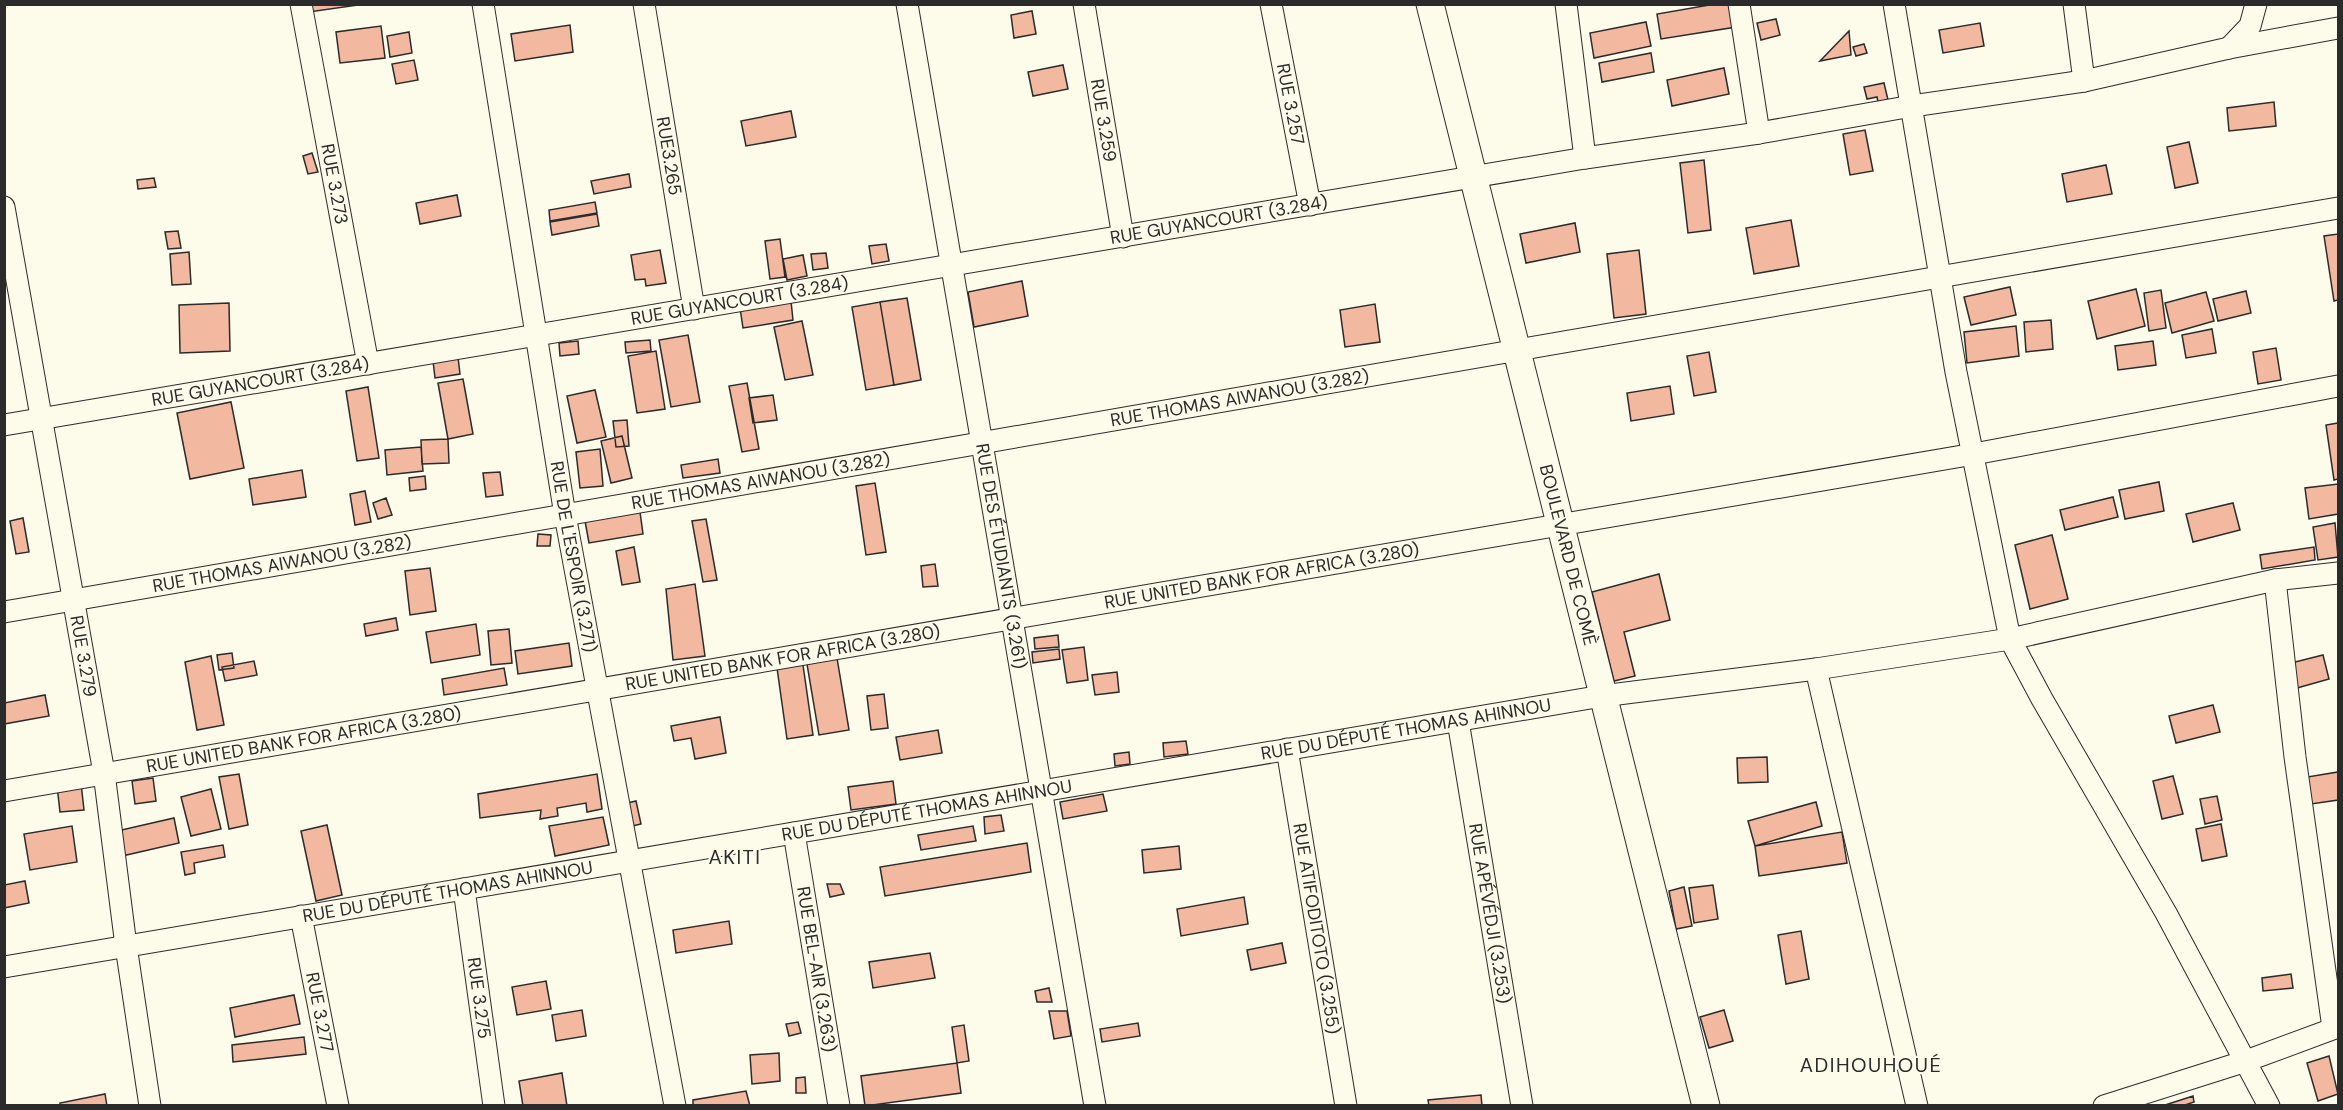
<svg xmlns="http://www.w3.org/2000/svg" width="2343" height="1110" viewBox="0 0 2343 1110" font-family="'DM Sans',sans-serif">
	<rect width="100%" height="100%" fill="#fdfbea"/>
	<path fill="#f2b8a0" stroke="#2b2b2b" stroke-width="1.5" d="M308 4H365L309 12Z
		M1715 4H1733L1736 27 1661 39 1657 14Z
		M1032 11 1036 34 1014 38 1011 15Z
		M1776 19 1780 35 1761 40 1757 23Z
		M1646 22 1651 46 1594 58 1590 33Z
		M1980 23 1984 46 1943 53 1939 30Z
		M570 25 573 52 515 61 511 34Z
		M381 26 385 58 340 63 336 32Z
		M1849 31 1851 55 1820 61Z
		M409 32 412 53 390 57 387 36Z
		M1864 44 1867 53 1856 56 1853 47Z
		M1651 53 1654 72 1602 82 1599 63Z
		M414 60 418 80 396 84 392 64Z
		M1063 65 1068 89 1033 96 1028 72Z
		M1724 68 1729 94 1672 106 1667 80Z
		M1884 83 1888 100 1878 102 1877 97 1867 99 1864 87Z
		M2274 102 2276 126 2229 131 2227 108Z
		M791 111 796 137 746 146 741 121Z
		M1865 130 1873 171 1850 175 1843 134Z
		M2189 142 2198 183 2175 188 2167 147Z
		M312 153 318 172 308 174 303 156Z
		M1704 160 1711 230 1688 233 1680 163Z
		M2106 165 2112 194 2067 202 2062 174Z
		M629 174 631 187 594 194 591 181Z
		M154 178 156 187 138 189 137 180Z
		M457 195 461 216 420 224 416 203Z
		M595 202 597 213 550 221 549 210Z
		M597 214 599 226 552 235 550 222Z
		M1791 220 1799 266 1754 274 1746 228Z
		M1575 223 1580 252 1526 263 1520 234Z
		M178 231 181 248 168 249 165 232Z
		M2338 234V300L2334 301 2324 236Z
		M780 239 785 277 770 279 765 241Z
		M886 244 889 261 872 264 869 246Z
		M660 250 666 283 646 286 645 279 635 280 631 255Z
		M1639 250 1646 314 1614 318 1607 254Z
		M189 252 191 284 172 285 170 254Z
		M826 253 828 268 813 270 811 254Z
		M803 255 807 276 787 280 783 259Z
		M1022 281 1028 316 974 327 968 292Z
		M2010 287 2016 315 1971 325 1964 297Z
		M2136 289 2145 326 2097 339 2088 301Z
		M2161 290 2166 328 2149 331 2144 293Z
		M2246 291 2251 313 2218 321 2213 299Z
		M2206 292 2214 321 2172 333 2165 303Z
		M907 298 921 380 894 385 880 302Z
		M791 301 793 320 743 328 740 308Z
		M880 302 894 385 866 390 852 307Z
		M229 303 230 351 180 353 179 305Z
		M1375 304 1380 342 1345 347 1340 310Z
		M2051 320 2053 349 2026 352 2024 322Z
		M802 321 813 375 785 380 774 327Z
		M2016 326 2019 356 1967 363 1964 332Z
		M2212 329 2216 353 2186 358 2182 335Z
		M688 335 700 402 671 407 659 340Z
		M650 340 651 351 626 353 625 342Z
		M578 341 579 354 560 356 559 343Z
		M2153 341 2156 365 2118 370 2115 346Z
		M2276 348 2281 380 2258 384 2253 352Z
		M656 351 665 409 637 413 628 356Z
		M1709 352 1716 392 1694 396 1687 356Z
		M458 357 460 374 435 378 433 361Z
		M463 379 473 434 448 439 438 383Z
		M747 383 759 449 742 452 729 386Z
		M1670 386 1674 414 1631 421 1627 393Z
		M368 387 379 458 357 461 346 391Z
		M595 390 606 437 577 443 567 396Z
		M773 395 777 420 753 423 749 398Z
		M231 402 244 468 190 479 177 413Z
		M627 420 629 446 616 447 613 421Z
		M2338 423V479L2334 480 2326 425Z
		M622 436 632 478 611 483 601 441Z
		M448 439 449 463 422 464 421 440Z
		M421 447 423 471 387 475 385 450Z
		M600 449 603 486 580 488 576 452Z
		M718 459 720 473 683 478 681 465Z
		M302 470 306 497 253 505 249 479Z
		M500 472 503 495 486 497 483 473Z
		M425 476 426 489 410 491 409 478Z
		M2159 482 2164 511 2125 519 2119 490Z
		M875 483 886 552 866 555 856 486Z
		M2338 484V514L2309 519 2305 488Z
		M365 491 371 522 355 525 350 494Z
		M2113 497 2118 517 2065 530 2060 510Z
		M386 498 392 515 378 519 373 503Z
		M2233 503 2240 530 2193 542 2186 514Z
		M640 512 643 534 589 543 585 521Z
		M23 518 29 552 16 554 10 521Z
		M706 519 717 580 703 582 692 521Z
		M2335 523 2338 557 2318 560 2313 527Z
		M538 534 551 535 550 546H537Z
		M2052 535 2068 599 2030 609 2015 545Z
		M634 547 640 582 622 585 616 551Z
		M2314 547 2315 560 2262 569 2260 555Z
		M935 564 938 586 923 587 921 566Z
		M430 568 436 611 410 615 405 571Z
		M1659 574 1670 620 1624 632 1635 676 1614 681 1592 592Z
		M695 584 705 656 673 660 666 589Z
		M396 618 398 630 366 636 364 624Z
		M476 624 480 655 431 663 426 632Z
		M509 629 512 663 491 665 488 631Z
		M1058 635 1059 647 1035 649 1034 638Z
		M569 643 572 666 518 674 515 651Z
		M1084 647 1088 680 1067 683 1062 650Z
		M1059 649 1060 659 1033 663 1032 652Z
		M232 653 234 668 219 670 217 655Z
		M2323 655 2329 679 2297 688 2291 663Z
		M211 656 224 725 197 730 185 662Z
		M837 658 849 730 819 735 807 664Z
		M254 661 257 675 225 681 222 667Z
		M803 665 813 735 787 739 777 668Z
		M504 668 507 685 444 695 442 679Z
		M1117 672 1119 692 1095 695 1092 675Z
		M884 694 888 728 871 730 867 696Z
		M45 695 49 716 4 724V703Z
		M2213 705 2220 732 2176 743 2169 716Z
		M720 717 726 753 695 759 691 738 674 741 671 726Z
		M938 730 942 753 900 760 896 737Z
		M1186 741 1188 754 1164 757 1163 743Z
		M1129 752 1130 764 1115 766 1114 754Z
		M1767 757 1768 782 1738 783 1737 758Z
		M2338 772V800L2311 804 2307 777Z
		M239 774 248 825 229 829 219 777Z
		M597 774 602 809 587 812 586 803 557 808 558 816 540 819 541 810 480 818 478 794Z
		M2173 776 2183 814 2162 819 2153 781Z
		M153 778 156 801 135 804 132 781Z
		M893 781 896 804 851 810 848 787Z
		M81 783 84 810 60 812 57 786Z
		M211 789 221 829 191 836 181 797Z
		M1103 794 1107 811 1063 819 1060 802Z
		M2217 796 2222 820 2205 824 2200 799Z
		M636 801 641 824 628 827 623 804Z
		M1816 802 1822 826 1755 846 1748 821Z
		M1001 815 1004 831 985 834 984 817Z
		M603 817 609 845 555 856 549 826Z
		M174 818 179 843 122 856 117 831Z
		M2221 824 2227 856 2202 861 2196 829Z
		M327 825 342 895 316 901 301 831Z
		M72 826 77 862 30 870 24 834Z
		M973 826 976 841 921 850 918 835Z
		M1842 832 1847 863 1759 876 1755 846Z
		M1027 843 1031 872 885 896 880 867Z
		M223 845 225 857 194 863 195 873 185 875 181 852Z
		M1179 846 1181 869 1144 873 1142 850Z
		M25 881 29 903 4 908V885Z
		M827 884H840L844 894 830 897Z
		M1713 885 1718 919 1694 923 1689 888Z
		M1684 887 1692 926 1676 929 1669 891Z
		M1244 897 1248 924 1181 936 1177 909Z
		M729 921 732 944 676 953 673 930Z
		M1801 931 1809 979 1786 984 1778 935Z
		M1282 943 1286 963 1251 970 1247 950Z
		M930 953 935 978 873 988 869 962Z
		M2291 974 2293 988 2263 991 2262 978Z
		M546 981 551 1009 517 1015 512 987Z
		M1049 988 1052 1002H1037L1035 991Z
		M294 995 300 1024 235 1037 230 1008Z
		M582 1010 586 1036 556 1041 552 1015Z
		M1724 1010 1733 1041 1709 1048 1700 1017Z
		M1049 1011H1067L1071 1036 1054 1039Z
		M798 1022 801 1033 789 1036 786 1024Z
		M1138 1023 1140 1036 1102 1042 1100 1029Z
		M964 1025 969 1061 957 1063 952 1027Z
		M304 1037 306 1054 233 1062 232 1045Z
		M779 1053 780 1081 752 1084 750 1055Z
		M2329 1056 2338 1094 2318 1101 2307 1063Z
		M957 1063 961 1093 865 1106 861 1076Z
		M562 1073 567 1106H523L519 1081Z
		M805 1077 806 1093H796V1078Z
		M746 1091 750 1106H693V1100Z
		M105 1094 107 1106H60V1103Z
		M1481 1095 1482 1106H1429L1428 1100Z
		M2193 1096 2194 1102 2182 1106H2162Z"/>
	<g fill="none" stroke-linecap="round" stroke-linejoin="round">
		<g stroke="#2b2b2b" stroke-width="23">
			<g id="minor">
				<path id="s1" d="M301 4 368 364"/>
				<path id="s2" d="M483 4 565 515 675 1106"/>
				<path id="s3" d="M644 4 694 309"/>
				<path id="s4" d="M907 4 1095 1106"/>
				<path id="s5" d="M1084 4 1123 237"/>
				<path id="s6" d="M1271 4 1310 205"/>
				<path d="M1566 4 1585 158"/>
				<path d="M1739 4 1759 133"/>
				<path d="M1894 4 1956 372 2010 639 2042 699 2166 913 2269 1106"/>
				<path d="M2074 4 2084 81"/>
				<path d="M2229 48 2250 26 2256 4"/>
				<path id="s7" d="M4 207 104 773 126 946 150 1106"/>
				<path id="s8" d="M4 425 1585 158 1759 133 1912 106 2084 81 2229 48 2338 28"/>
				<path d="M2275 580 2295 757 2333 1028"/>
				<path id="s9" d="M4 612 2338 208"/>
				<path d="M1816 669 1917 1106"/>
				<path id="s10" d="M1458 721 1522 1106"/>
				<path id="s11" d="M1287 749 1346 1106"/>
				<path id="s12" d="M4 791 1974 454 2338 386"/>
				<path id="s13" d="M794 833 839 1106"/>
				<path id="s14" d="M464 889 494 1106"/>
				<path id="s15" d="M301 916 338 1106"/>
				<path id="s16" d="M4 967 1602 696 1816 669 2010 639 2275 580 2338 573"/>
				<path d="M2104 1106 2246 1061 2338 1027"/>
			</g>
		</g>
		<g stroke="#2b2b2b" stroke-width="29">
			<g id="major">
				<path id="s17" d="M1430 4 1706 1106"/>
			</g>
		</g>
		<use href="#minor" stroke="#fdfbea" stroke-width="21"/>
		<use href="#major" stroke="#fdfbea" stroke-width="27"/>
	</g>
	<g text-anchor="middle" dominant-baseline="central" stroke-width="4.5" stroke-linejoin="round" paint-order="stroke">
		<g font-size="18" fill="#2b2b2b" stroke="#fdfbea">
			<text stroke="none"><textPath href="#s6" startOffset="102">RUE 3.257</textPath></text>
			<text stroke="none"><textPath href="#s5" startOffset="118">RUE 3.259</textPath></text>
			<text stroke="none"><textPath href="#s3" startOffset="154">RUE3.265</textPath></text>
			<text stroke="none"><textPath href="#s1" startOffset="183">RUE 3.273</textPath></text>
			<text stroke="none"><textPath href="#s8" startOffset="1232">RUE GUYANCOURT (3.284)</textPath></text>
			<text stroke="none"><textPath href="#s8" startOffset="746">RUE GUYANCOURT (3.284)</textPath></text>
			<text stroke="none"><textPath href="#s8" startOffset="260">RUE GUYANCOURT (3.284)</textPath></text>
			<text stroke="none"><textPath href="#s9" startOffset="1254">RUE THOMAS AIWANOU (3.282)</textPath></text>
			<text stroke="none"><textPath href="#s9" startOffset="768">RUE THOMAS AIWANOU (3.282)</textPath></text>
			<text stroke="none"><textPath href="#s4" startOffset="560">RUE DES ÉTUDIANTS (3.261)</textPath></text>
			<text stroke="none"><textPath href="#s17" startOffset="568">BOULEVARD DE COMÈ</textPath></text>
			<text stroke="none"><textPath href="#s2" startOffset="560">RUE DE L'ESPOIR (3.271)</textPath></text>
			<text stroke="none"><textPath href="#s9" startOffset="282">RUE THOMAS AIWANOU (3.282)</textPath></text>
			<text stroke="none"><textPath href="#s12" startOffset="1276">RUE UNITED BANK FOR AFRICA (3.280)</textPath></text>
			<text stroke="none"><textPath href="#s7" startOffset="456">RUE 3.279</textPath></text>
			<text stroke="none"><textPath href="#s12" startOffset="790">RUE UNITED BANK FOR AFRICA (3.280)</textPath></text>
			<text stroke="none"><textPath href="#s16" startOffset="1422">RUE DU DÉPUTÉ THOMAS AHINNOU</textPath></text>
			<text stroke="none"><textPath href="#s12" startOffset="304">RUE UNITED BANK FOR AFRICA (3.280)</textPath></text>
			<text stroke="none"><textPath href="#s16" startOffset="936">RUE DU DÉPUTÉ THOMAS AHINNOU</textPath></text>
			<text stroke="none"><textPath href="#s16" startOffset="450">RUE DU DÉPUTÉ THOMAS AHINNOU</textPath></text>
			<text stroke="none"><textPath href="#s10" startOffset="195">RUE APÉVÉDJI (3.253)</textPath></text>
			<text stroke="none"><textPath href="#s11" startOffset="182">RUE ATIFODITOTO (3.255)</textPath></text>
			<text stroke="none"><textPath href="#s13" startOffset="138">RUE BEL-AIR (3.263)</textPath></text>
			<text stroke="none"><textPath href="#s14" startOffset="110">RUE 3.275</textPath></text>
			<text stroke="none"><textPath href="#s15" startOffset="98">RUE 3.277</textPath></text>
		</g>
		<g font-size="20" letter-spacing="1.5" fill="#2b2b2b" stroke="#fdfbea">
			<text x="735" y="857">AKITI</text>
			<text x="1871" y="1065">ADIHOUHOUÉ</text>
		</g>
	</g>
	<rect width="2343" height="1110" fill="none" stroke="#2b2b2b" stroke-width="12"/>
</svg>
